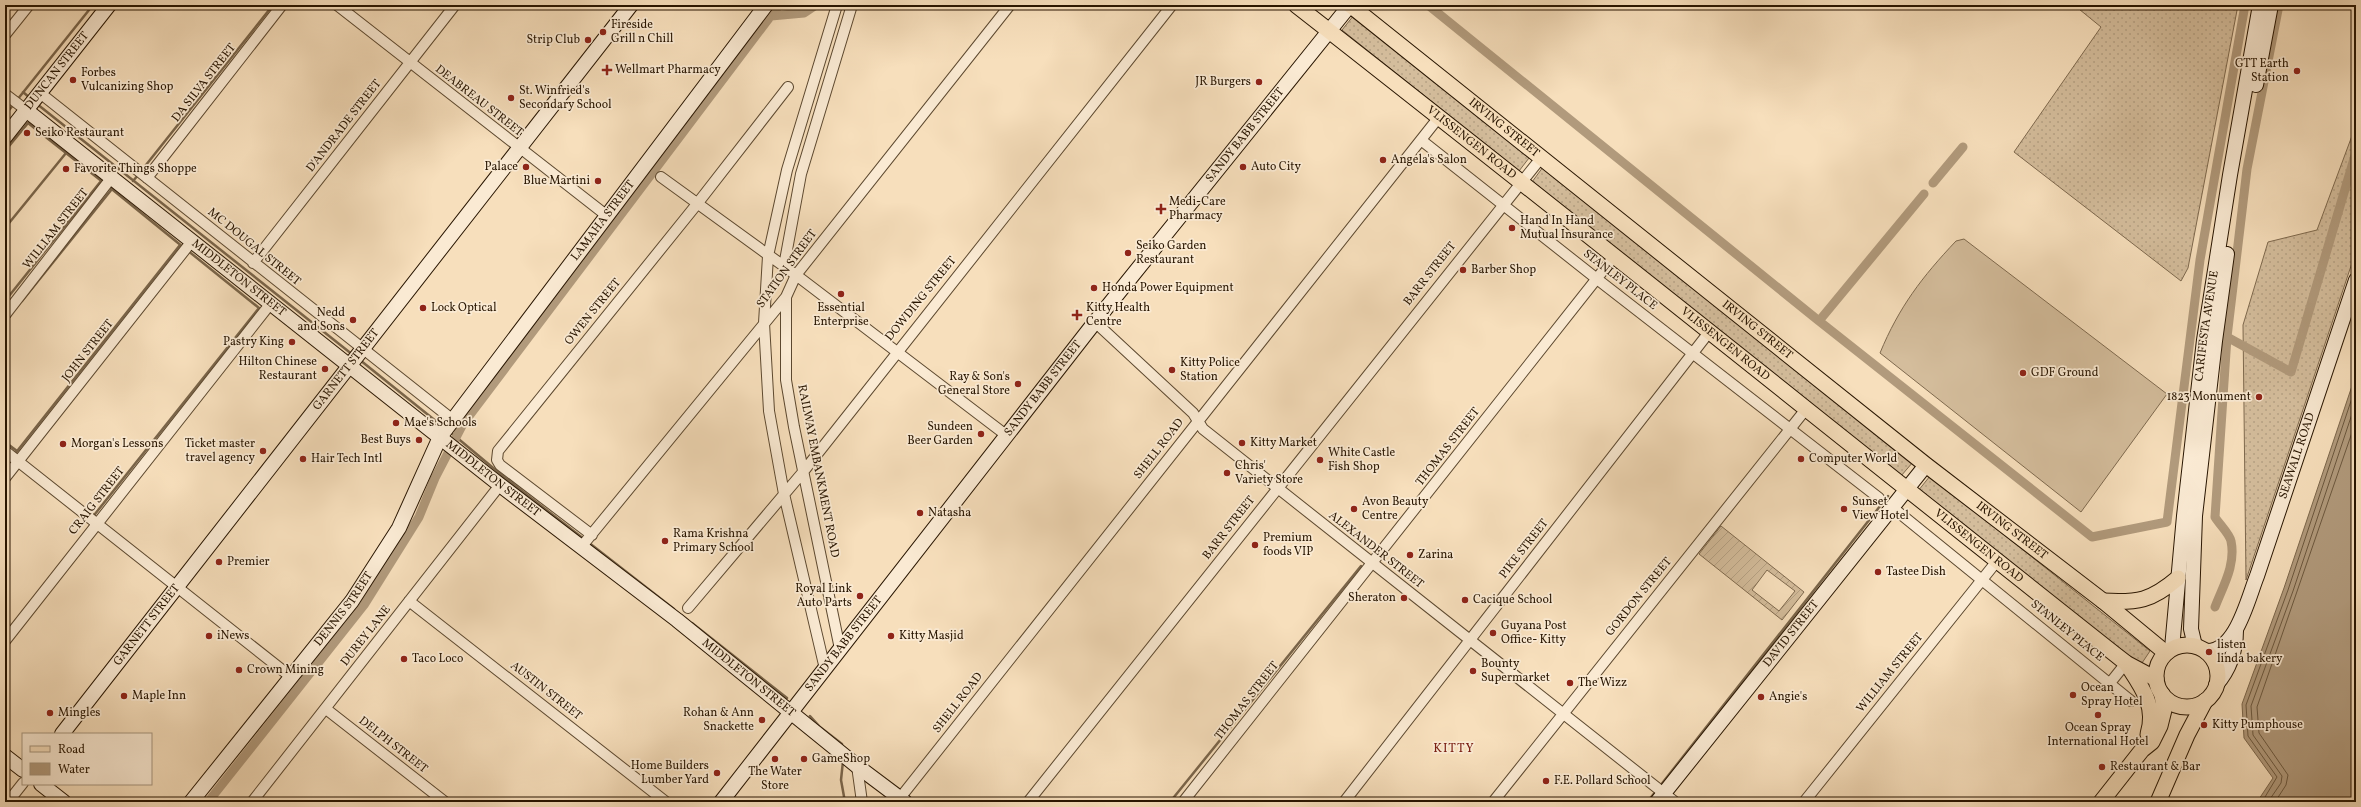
<svg xmlns="http://www.w3.org/2000/svg" width="2361" height="807" viewBox="0 0 2361 807" font-family="Vollkorn,serif">
	<defs>
		<pattern id="grass-dots" width="8" height="8" patternUnits="userSpaceOnUse"><rect width="8" height="8" fill="#d4bd9c"/><path d="M2 2h.1M6 6h.1" fill="none" stroke="#b6a285" stroke-width="1.8" stroke-linecap="round"/></pattern>
		<pattern id="garden-furrows" width="10" height="10" patternUnits="userSpaceOnUse"><rect width="10" height="10" fill="#d4bd9c"/><path d="M-1 1l2-2M0 10L10 0M9 11l2-2" fill="none" stroke="#b6a285"/></pattern>
	</defs>
	<rect width="100%" height="100%" fill="#f7dfbc"/>
	<filter id="stains"><feTurbulence type="fractalNoise" baseFrequency=".005" numOctaves="4"/><feColorMatrix values="0 0 0 0 .2 0 0 0 0 .09 0 0 0 0 .02 0 0 0 .5 -.17"/></filter>
	<radialGradient id="worn" r=".72"><stop offset=".6" stop-color="#630" stop-opacity="0"/><stop offset="1" stop-color="#630" stop-opacity=".3"/></radialGradient>
	<path fill="url(#grass-dots)" stroke="#7e694e" d="M2074 5H2238L2188 268 2181 281 2014 152 2101 27Z
		M1354 15 1529 158 1519 171 1342 30Z
		M2356 125V251L2246 580 2243 325 2268 242 2317 230Z
		M1543 167 1913 462 1901 476 1532 182Z
		M1930 476 2150 651 2142 663 2126 655 1918 491Z"/>
	<path fill="url(#garden-furrows)" stroke="#7e694e" fill-rule="evenodd" d="M1721 526 1804 592 1782 620 1699 554ZM1767 570 1795 591 1779 611 1752 590Z"/>
	<path fill="#d4bd9c" stroke="#7e694e" d="M1964 239 2167 394 2081 512 1880 353C1899 307 1922 277 1956 241Z"/>
	<path fill="#b19a7c" stroke="#7a654a" d="M2356 374V802H2257L2273 778 2244 738 2242 704 2284 588Z"/>
	<g fill="none" stroke-linecap="round" stroke-linejoin="round">
		<path stroke="#6c583e" stroke-width="1" d="M2262 802 2277 777 2248 736 2246 705 2288 590 2356 386
			M2268 802 2281 783 2282 776 2253 735 2251 706 2293 591 2356 402
			M2275 802 2286 785 2288 775 2259 733 2257 707 2356 421"/>
		<path stroke="#7a654a" stroke-width="2.5" d="M23 92 30 98
			M17 100 93 5
			M37 104 353 355
			M5 115 14 104
			M5 151 28 123 104 183
			M142 170 273 5
			M133 181 139 174
			M108 186 183 247
			M5 228 66 153
			M5 301 101 181
			M22 301 112 189
			M5 323 10 316
			M360 360 442 426
			M449 431 504 477 584 539
			M5 442 17 451
			M14 455 180 245
			M5 466 11 459
			M95 514 259 308 187 250
			M588 542 674 609
			M692 623 787 698
			M810 716 820 727 842 744V748
			M843 761 841 780 845 802
			M1660 786 1888 496
			M1170 802 1361 566
			M1647 802 1657 790"/>
		<path stroke="#b19a7c" stroke-width="9" d="M1428 5 1819 321 1924 194
			M771 16 804 13 816 5
			M1933 183 1963 147
			M1819 321 2092 537 2167 522 2200 260 2245 5
			M2227 337 2291 372 2356 152
			M2215 607C2223 586 2236 565 2231 541 2229 533 2219 524 2215 517L2227 337 2247 169 2279 5
			M208 802 364 605 419 517 435 478 463 424 779 5"/>
		<g stroke="#5c482f" stroke-width="12">
			<path id="street" d="M337 5 606 215
				M5 35 29 5
				M40 93 453 420
				M5 94 26 110
				M1421 140 1597 279 1879 498
				M661 177 796 275 1006 435
				M147 178 282 5
				M253 263 455 5
				M784 266 801 174 852 5
				M786 297V380L794 427 840 649
				M5 315 112 177
				M1095 322 1193 413 1203 429 1675 802
				M5 451 291 677
				M5 478 192 241
				M1892 507 2131 701
				M592 535 500 465 497 460 498 451 697 204 788 87
				M582 546 786 297 796 275 1010 5
				M409 601 666 802
				M688 608 803 472 1172 5
				M5 641 271 303
				M825 669 784 494 769 411 764 323 768 256 787 170 837 5
				M2110 683 2126 663
				M326 709 445 802
				M857 766 862 802
				M900 798 1439 117
				M8 802 23 783
				M252 802 500 485
				M1028 802 1541 158
				M1183 802 1613 258
				M1344 802 1710 331
				M1493 802 1806 409
				M1804 802 1997 561"/>
		</g>
		<g stroke="#281500" stroke-width="16">
			<g id="secondary">
				<path d="M2256 85 2271 5"/>
				<path id="s1" d="M26 110 500 485 677 620 857 766 905 802"/>
				<path id="s2" d="M5 137 109 5"/>
				<path d="M2195 646 2191 629 2195 516 2215 341 2227 254"/>
				<path id="s3" d="M2172 648 2184 516 2204 340 2230 175 2260 5"/>
				<path id="s4" d="M2206 651C2236 653 2248 598 2257 576L2356 280"/>
				<path d="M2216 685C2230 669 2236 652 2236 630"/>
				<path id="s5" d="M62 734 631 5"/>
				<path d="M5 756 23 770"/>
				<path d="M41 784 64 802"/>
				<path id="s6" d="M191 802 352 601 399 528 440 437 766 5"/>
				<path id="s7" d="M721 802 1095 322 1350 5"/>
				<path id="s8" d="M1657 802 1926 465"/>
			</g>
		</g>
		<g stroke="#281500" stroke-width="17">
			<g id="primary">
				<path id="s9" d="M1296 5C1574 222 1849 444 2126 663L2156 679"/>
				<path id="s10" d="M1350 5 1926 465 2103 601 2166 653"/>
				<path d="M2103 601C2138 603 2151 601 2178 578"/>
				<circle cx="2187" cy="676" r="31"/>
				<path d="M2126 663C2141 686 2157 706 2148 734"/>
				<path d="M2101 802 2142 750 2152 742 2160 726 2164 710 2162 694"/>
				<path d="M2158 802 2187 735 2205 701"/>
			</g>
		</g>
		<use href="#street" stroke="#faead3" stroke-width="10"/>
		<use href="#secondary" stroke="#faead3" stroke-width="14"/>
		<use href="#primary" stroke="#f7dfbc" stroke-width="15"/>
	</g>
	<g fill="#8f2418" stroke="#faead3" stroke-width="1.5">
		<circle cx="603" cy="32" r="4"/>
		<circle cx="588" cy="40" r="4"/>
		<path d="M605 64h4v4h4v4h-4v4h-4v-4h-4v-4h4z"/>
		<circle cx="2297" cy="71" r="4"/>
		<circle cx="73" cy="80" r="4"/>
		<circle cx="1259" cy="82" r="4"/>
		<circle cx="511" cy="98" r="4"/>
		<circle cx="27" cy="133" r="4"/>
		<circle cx="1383" cy="160" r="4"/>
		<circle cx="526" cy="167" r="4"/>
		<circle cx="1243" cy="167" r="4"/>
		<circle cx="66" cy="169" r="4"/>
		<circle cx="598" cy="181" r="4"/>
		<path d="M1159 203h4v4h4v4h-4v4h-4v-4h-4v-4h4z"/>
		<circle cx="1512" cy="228" r="4"/>
		<circle cx="1128" cy="253" r="4"/>
		<circle cx="1463" cy="270" r="4"/>
		<circle cx="1094" cy="288" r="4"/>
		<circle cx="841" cy="294" r="4"/>
		<circle cx="423" cy="308" r="4"/>
		<path d="M1075 309h4v4h4v4h-4v4h-4v-4h-4v-4h4z"/>
		<circle cx="353" cy="320" r="4"/>
		<circle cx="292" cy="342" r="4"/>
		<circle cx="325" cy="369" r="4"/>
		<circle cx="1172" cy="370" r="4"/>
		<circle cx="2023" cy="373" r="4"/>
		<circle cx="1018" cy="384" r="4"/>
		<circle cx="2259" cy="397" r="4"/>
		<circle cx="396" cy="423" r="4"/>
		<circle cx="981" cy="434" r="4"/>
		<circle cx="419" cy="440" r="4"/>
		<circle cx="1242" cy="443" r="4"/>
		<circle cx="63" cy="444" r="4"/>
		<circle cx="263" cy="451" r="4"/>
		<circle cx="303" cy="459" r="4"/>
		<circle cx="1801" cy="459" r="4"/>
		<circle cx="1320" cy="460" r="4"/>
		<circle cx="1227" cy="473" r="4"/>
		<circle cx="1354" cy="509" r="4"/>
		<circle cx="1844" cy="509" r="4"/>
		<circle cx="920" cy="513" r="4"/>
		<circle cx="665" cy="541" r="4"/>
		<circle cx="1255" cy="545" r="4"/>
		<circle cx="1410" cy="555" r="4"/>
		<circle cx="219" cy="562" r="4"/>
		<circle cx="1878" cy="572" r="4"/>
		<circle cx="860" cy="596" r="4"/>
		<circle cx="1404" cy="598" r="4"/>
		<circle cx="1465" cy="600" r="4"/>
		<circle cx="1493" cy="633" r="4"/>
		<circle cx="209" cy="636" r="4"/>
		<circle cx="891" cy="636" r="4"/>
		<circle cx="2209" cy="652" r="4"/>
		<circle cx="404" cy="659" r="4"/>
		<circle cx="239" cy="670" r="4"/>
		<circle cx="1473" cy="671" r="4"/>
		<circle cx="1570" cy="683" r="4"/>
		<circle cx="2073" cy="695" r="4"/>
		<circle cx="124" cy="696" r="4"/>
		<circle cx="1761" cy="697" r="4"/>
		<circle cx="50" cy="713" r="4"/>
		<circle cx="2098" cy="715" r="4"/>
		<circle cx="762" cy="720" r="4"/>
		<circle cx="2204" cy="725" r="4"/>
		<circle cx="775" cy="759" r="4"/>
		<circle cx="804" cy="759" r="4"/>
		<circle cx="2102" cy="767" r="4"/>
		<circle cx="717" cy="773" r="4"/>
		<circle cx="1546" cy="781" r="4"/>
	</g>
	<g text-anchor="middle" dominant-baseline="central" stroke-width="3.5" stroke-linejoin="round" paint-order="stroke">
		<g font-size="12" fill="#281500" stroke="#faead3" text-anchor="start">
			<text x="611" y="25">Fireside<tspan x="611" dy="14">Grill n Chill</tspan></text>
			<text x="580" y="40" text-anchor="end">Strip Club</text>
			<text x="2289" y="64" text-anchor="end">GTT Earth<tspan x="2289" dy="14">Station</tspan></text>
			<text x="615" y="70">Wellmart Pharmacy</text>
			<text x="81" y="73">Forbes<tspan x="81" dy="14">Vulcanizing Shop</tspan></text>
			<text x="1251" y="82" text-anchor="end">JR Burgers</text>
			<text x="519" y="91">St. Winfried's<tspan x="519" dy="14">Secondary School</tspan></text>
			<text x="35" y="133">Seiko Restaurant</text>
			<text x="1391" y="160">Angela's Salon</text>
			<text x="518" y="167" text-anchor="end">Palace</text>
			<text x="1251" y="167">Auto City</text>
			<text x="74" y="169">Favorite Things Shoppe</text>
			<text x="590" y="181" text-anchor="end">Blue Martini</text>
			<text x="1169" y="202">Medi-Care<tspan x="1169" dy="14">Pharmacy</tspan></text>
			<text x="1520" y="221">Hand In Hand<tspan x="1520" dy="14">Mutual Insurance</tspan></text>
			<text x="1136" y="246">Seiko Garden<tspan x="1136" dy="14">Restaurant</tspan></text>
			<text x="1471" y="270">Barber Shop</text>
			<text x="1102" y="288">Honda Power Equipment</text>
			<text x="431" y="308">Lock Optical</text>
			<text x="841" y="308" text-anchor="middle">Essential<tspan x="841" dy="14">Enterprise</tspan></text>
			<text x="1086" y="308">Kitty Health<tspan x="1086" dy="14">Centre</tspan></text>
			<text x="345" y="313" text-anchor="end">Nedd<tspan x="345" dy="14">and Sons</tspan></text>
			<text x="284" y="342" text-anchor="end">Pastry King</text>
			<text x="317" y="362" text-anchor="end">Hilton Chinese<tspan x="317" dy="14">Restaurant</tspan></text>
			<text x="1180" y="363">Kitty Police<tspan x="1180" dy="14">Station</tspan></text>
			<text x="2031" y="373">GDF Ground</text>
			<text x="1010" y="377" text-anchor="end">Ray &amp; Son's<tspan x="1010" dy="14">General Store</tspan></text>
			<text x="2251" y="397" text-anchor="end">1823 Monument</text>
			<text x="404" y="423">Mae's Schools</text>
			<text x="973" y="427" text-anchor="end">Sundeen<tspan x="973" dy="14">Beer Garden</tspan></text>
			<text x="411" y="440" text-anchor="end">Best Buys</text>
			<text x="1250" y="443">Kitty Market</text>
			<text x="71" y="444">Morgan's Lessons</text>
			<text x="255" y="444" text-anchor="end">Ticket master<tspan x="255" dy="14">travel agency</tspan></text>
			<text x="1328" y="453">White Castle<tspan x="1328" dy="14">Fish Shop</tspan></text>
			<text x="311" y="459">Hair Tech Intl</text>
			<text x="1809" y="459">Computer World</text>
			<text x="1235" y="466">Chris'<tspan x="1235" dy="14">Variety Store</tspan></text>
			<text x="1362" y="502">Avon Beauty<tspan x="1362" dy="14">Centre</tspan></text>
			<text x="1852" y="502">Sunset<tspan x="1852" dy="14">View Hotel</tspan></text>
			<text x="928" y="513">Natasha</text>
			<text x="673" y="534">Rama Krishna<tspan x="673" dy="14">Primary School</tspan></text>
			<text x="1263" y="538">Premium<tspan x="1263" dy="14">foods VIP</tspan></text>
			<text x="1418" y="555">Zarina</text>
			<text x="227" y="562">Premier</text>
			<text x="1886" y="572">Tastee Dish</text>
			<text x="852" y="589" text-anchor="end">Royal Link<tspan x="852" dy="14">Auto Parts</tspan></text>
			<text x="1396" y="598" text-anchor="end">Sheraton</text>
			<text x="1473" y="600">Cacique School</text>
			<text x="1501" y="626">Guyana Post<tspan x="1501" dy="14">Office- Kitty</tspan></text>
			<text x="217" y="636">iNews</text>
			<text x="899" y="636">Kitty Masjid</text>
			<text x="2217" y="645">listen<tspan x="2217" dy="14">linda bakery</tspan></text>
			<text x="412" y="659">Taco Loco</text>
			<text x="1481" y="664">Bounty<tspan x="1481" dy="14">Supermarket</tspan></text>
			<text x="247" y="670">Crown Mining</text>
			<text x="1578" y="683">The Wizz</text>
			<text x="2081" y="688">Ocean<tspan x="2081" dy="14">Spray Hotel</tspan></text>
			<text x="132" y="696">Maple Inn</text>
			<text x="1769" y="697">Angie's</text>
			<text x="58" y="713">Mingles</text>
			<text x="754" y="713" text-anchor="end">Rohan &amp; Ann<tspan x="754" dy="14">Snackette</tspan></text>
			<text x="2212" y="725">Kitty Pumphouse</text>
			<text x="2098" y="728" text-anchor="middle">Ocean Spray<tspan x="2098" dy="14">International Hotel</tspan></text>
			<text x="812" y="759">GameShop</text>
			<text x="709" y="766" text-anchor="end">Home Builders<tspan x="709" dy="14">Lumber Yard</tspan></text>
			<text x="2110" y="767">Restaurant &amp; Bar</text>
			<text x="775" y="772" text-anchor="middle">The Water<tspan x="775" dy="14">Store</tspan></text>
			<text x="1554" y="781">F.E. Pollard School</text>
		</g>
		<g font-size="12" fill="#281500" stroke="#faead3">
			<text stroke="none"><textPath href="#s2" startOffset="84">DUNCAN STREET</textPath></text>
			<text transform="translate(204 83) rotate(-52)">DA SILVA STREET</text>
			<text transform="translate(479 101) rotate(38)">DEABREAU STREET</text>
			<text transform="translate(344 126) rotate(-52)">D'ANDRADE STREET</text>
			<text stroke="none"><textPath href="#s10" startOffset="197">IRVING STREET</textPath></text>
			<text stroke="none"><textPath href="#s7" startOffset="848">SANDY BABB STREET</textPath></text>
			<text stroke="none"><textPath href="#s9" startOffset="223">VLISSENGEN ROAD</textPath></text>
			<text stroke="none"><textPath href="#s6" startOffset="715">LAMAHA STREET</textPath></text>
			<text transform="translate(56 229) rotate(-52)">WILLIAM STREET</text>
			<text transform="translate(254 247) rotate(39)">MC DOUGAL STREET</text>
			<text transform="translate(787 269) rotate(-54)">STATION STREET</text>
			<text transform="translate(1430 274) rotate(-52)">BARR STREET</text>
			<text stroke="none"><textPath href="#s1" startOffset="271">MIDDLETON STREET</textPath></text>
			<text transform="translate(1620 280) rotate(38)">STANLEY PLACE</text>
			<text transform="translate(921 299) rotate(-51)">DOWDING STREET</text>
			<text transform="translate(593 312) rotate(-51)">OWEN STREET</text>
			<text stroke="none"><textPath href="#s3" startOffset="324">CARIFESTA AVENUE</textPath></text>
			<text stroke="none"><textPath href="#s10" startOffset="521">IRVING STREET</textPath></text>
			<text stroke="none"><textPath href="#s9" startOffset="547">VLISSENGEN ROAD</textPath></text>
			<text transform="translate(88 351) rotate(-52)">JOHN STREET</text>
			<text stroke="none"><textPath href="#s5" startOffset="462">GARNETT STREET</textPath></text>
			<text stroke="none"><textPath href="#s7" startOffset="524">SANDY BABB STREET</textPath></text>
			<text transform="translate(1448 447) rotate(-52)">THOMAS STREET</text>
			<text transform="translate(1159 449) rotate(-52)">SHELL ROAD</text>
			<text stroke="none"><textPath href="#s4" startOffset="223">SEAWALL ROAD</textPath></text>
			<text transform="translate(818 471) rotate(79)">RAILWAY EMBANKMENT ROAD</text>
			<text stroke="none"><textPath href="#s1" startOffset="595">MIDDLETON STREET</textPath></text>
			<text transform="translate(97 501) rotate(-52)">CRAIG STREET</text>
			<text transform="translate(1229 528) rotate(-52)">BARR STREET</text>
			<text stroke="none"><textPath href="#s10" startOffset="845">IRVING STREET</textPath></text>
			<text stroke="none"><textPath href="#s9" startOffset="871">VLISSENGEN ROAD</textPath></text>
			<text transform="translate(1524 549) rotate(-52)">PIKE STREET</text>
			<text transform="translate(1376 550) rotate(38)">ALEXANDER STREET</text>
			<text transform="translate(1639 597) rotate(-51)">GORDON STREET</text>
			<text stroke="none"><textPath href="#s6" startOffset="246">DENNIS STREET</textPath></text>
			<text stroke="none"><textPath href="#s5" startOffset="138">GARNETT STREET</textPath></text>
			<text transform="translate(2067 631) rotate(39)">STANLEY PLACE</text>
			<text stroke="none"><textPath href="#s8" startOffset="215">DAVID STREET</textPath></text>
			<text transform="translate(366 636) rotate(-52)">DUREY LANE</text>
			<text stroke="none"><textPath href="#s7" startOffset="200">SANDY BABB STREET</textPath></text>
			<text transform="translate(1890 673) rotate(-51)">WILLIAM STREET</text>
			<text stroke="none"><textPath href="#s1" startOffset="919">MIDDLETON STREET</textPath></text>
			<text transform="translate(546 691) rotate(38)">AUSTIN STREET</text>
			<text transform="translate(1247 701) rotate(-52)">THOMAS STREET</text>
			<text transform="translate(958 703) rotate(-52)">SHELL ROAD</text>
			<text transform="translate(393 745) rotate(38)">DELPH STREET</text>
		</g>
		<g font-size="13" letter-spacing="1" fill="#7a1f14" stroke="#faead3">
			<text x="1454" y="749">KITTY</text>
		</g>
	</g>
	<rect width="2361" height="807" fill="none" stroke="#f7dfbc" stroke-width="20"/>
	<rect x="6" y="6" width="2349" height="795" fill="none" stroke="#281500" stroke-width="2"/>
	<rect x="10" y="10" width="2341" height="787" fill="none" stroke="#281500"/>
	<rect x="22" y="733" width="130" height="52" fill="#faead3" stroke="#a6957f"/>
	<rect x="30" y="746" width="20" height="6" fill="#f7dfbc" stroke="#a6957f"/>
	<text x="58" y="753" font-size="12" fill="#281500">Road</text>
	<rect x="30" y="763" width="20" height="12" fill="#b19a7c" stroke="#a6957f"/>
	<text x="58" y="773" font-size="12" fill="#281500">Water</text>
	<rect width="100%" height="100%" filter="url(#stains)"/>
	<rect width="100%" height="100%" fill="url(#worn)"/>
</svg>
